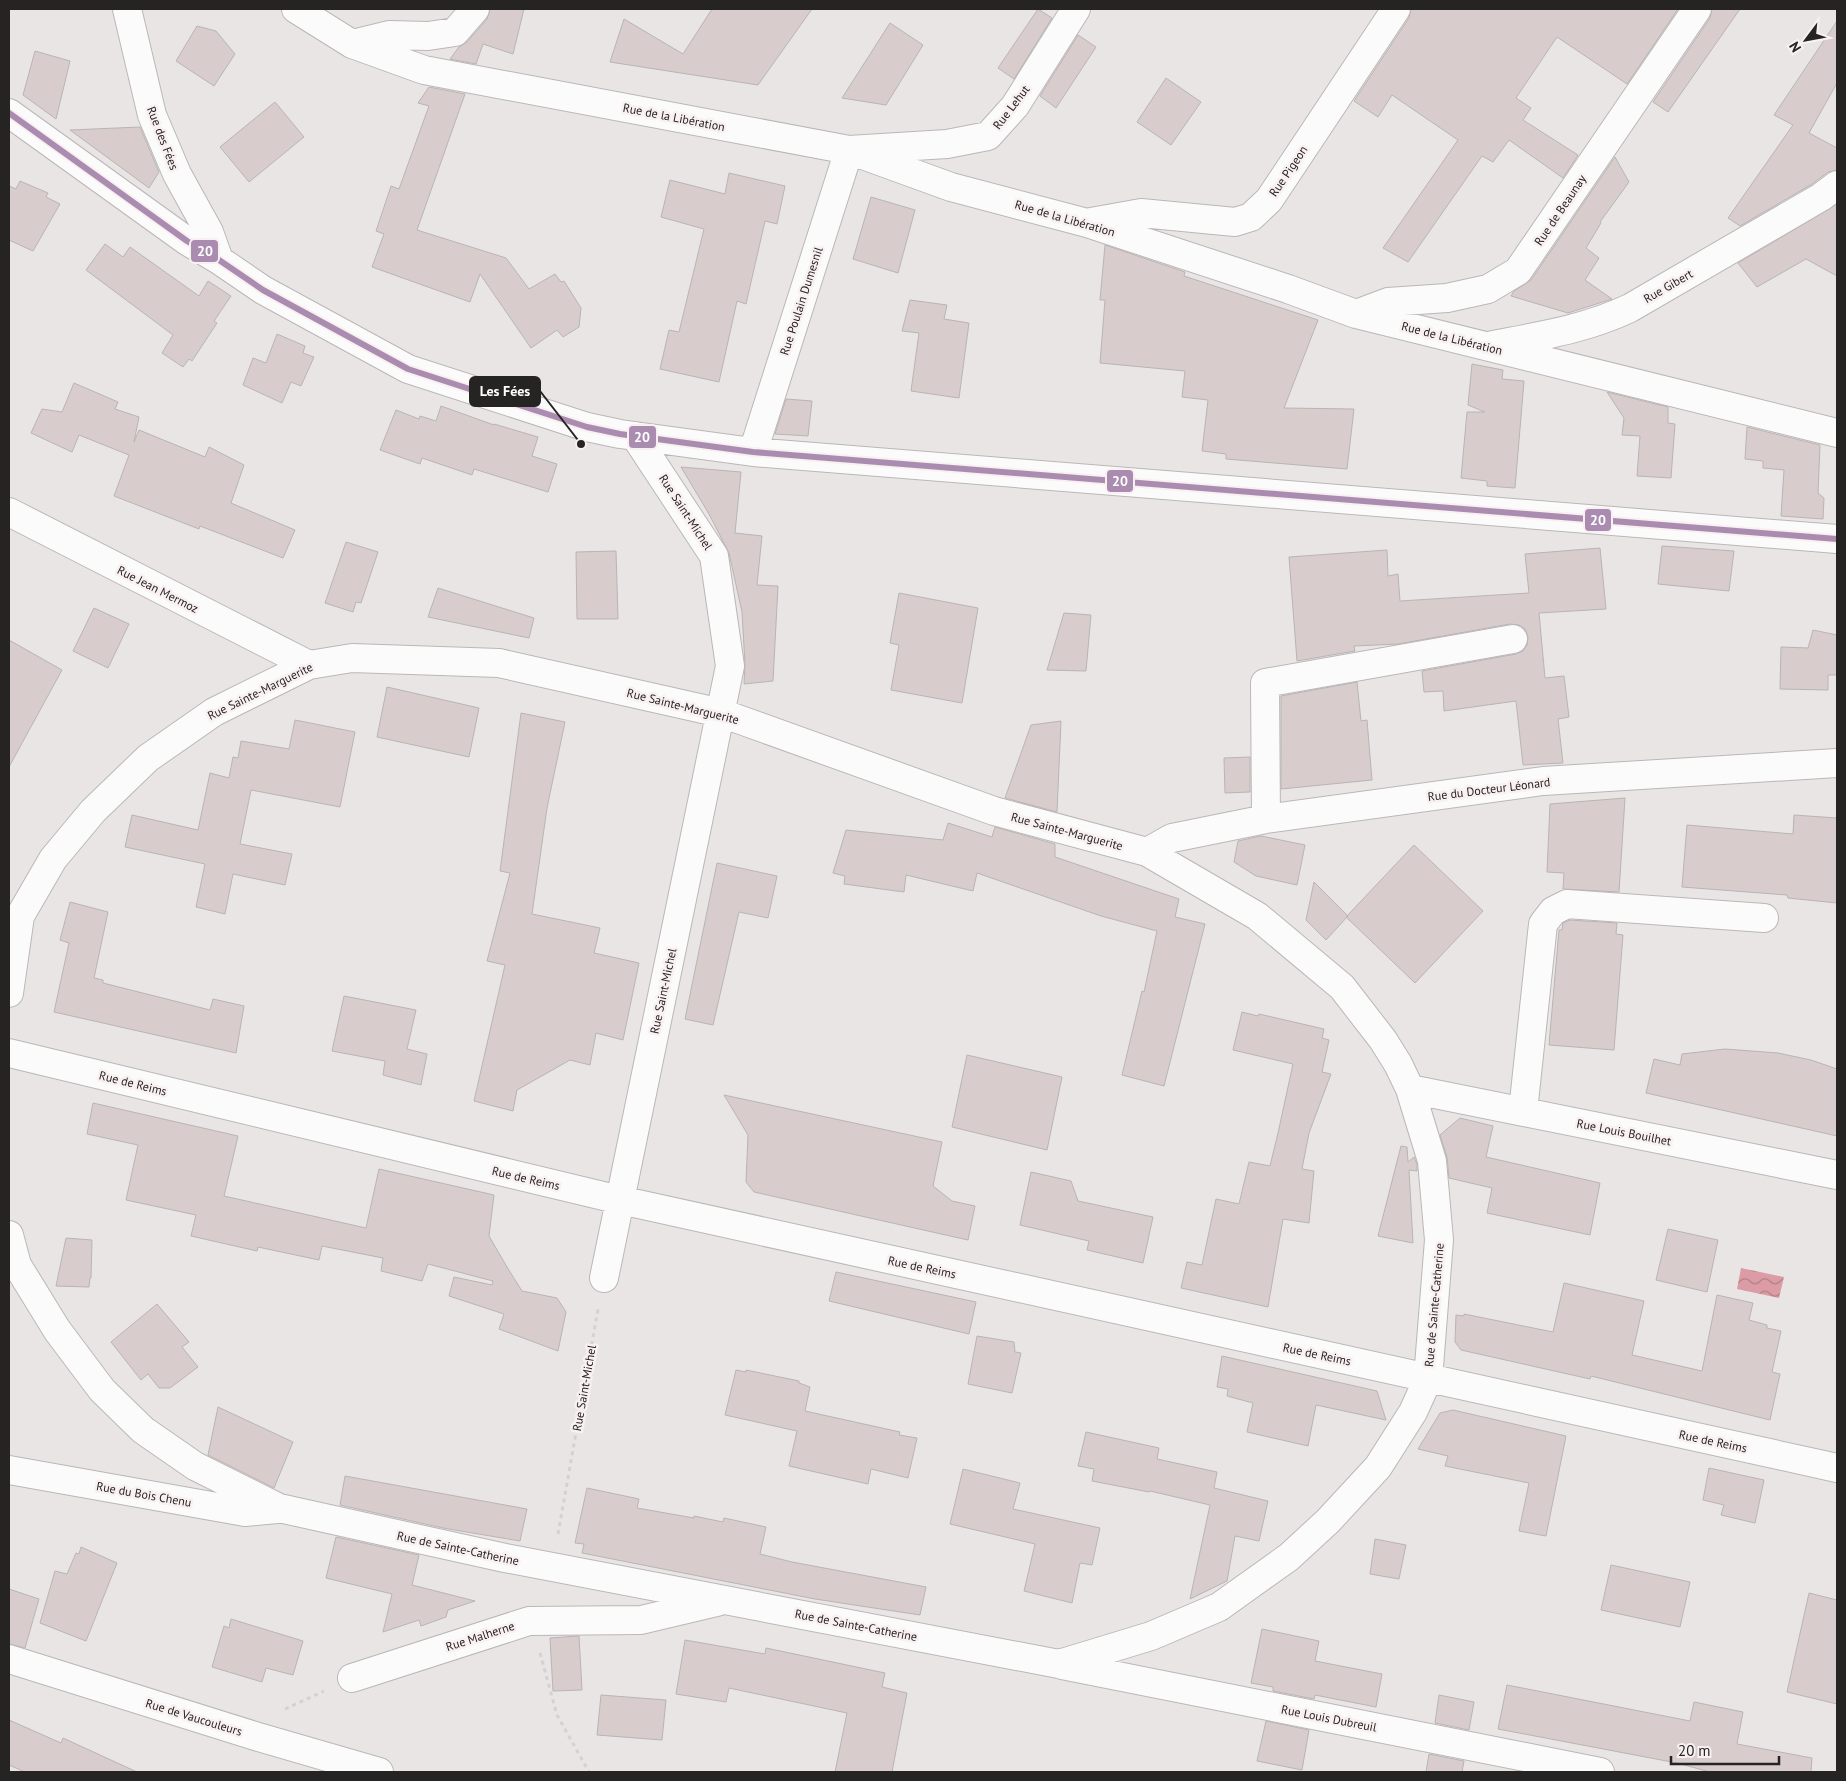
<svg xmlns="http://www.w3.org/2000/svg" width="1846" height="1781" viewBox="0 0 1846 1781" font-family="'PT Sans',sans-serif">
	<defs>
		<pattern id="water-waves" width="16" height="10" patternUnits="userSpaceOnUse" patternTransform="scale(1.25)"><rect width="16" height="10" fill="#db9ca5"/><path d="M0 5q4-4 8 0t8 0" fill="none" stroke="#b17f86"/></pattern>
	</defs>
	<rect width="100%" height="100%" fill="#eae5e5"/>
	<path fill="url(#water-waves)" d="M1741 1268 1784 1277 1779 1298 1737 1289Z"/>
	<path fill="#d8cccd" stroke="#b8b5b5" d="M490 9H524L513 54 483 44 476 64 450 59 459 47 467 42 487 19Z
		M712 9H812L758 85 610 62 624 19 683 54Z
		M1038 9 1052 18 1014 79 998 68Z
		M1411 9H1678L1627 84 1557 37 1516 98 1531 108 1523 120 1578 155 1563 178 1509 140 1493 162 1482 156 1408 262 1383 248 1458 140 1392 95 1378 117 1354 101 1409 18Z
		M1712 9H1740L1668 112 1653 102 1710 18Z
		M1837 21V83L1809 133 1837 148V170L1828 172 1812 184 1740 226 1728 218 1793 125 1774 115Z
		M890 23 923 45 886 105 842 98Z
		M197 26 216 31 235 54 214 86 176 61Z
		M1078 35 1096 47 1056 108 1040 96Z
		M35 51 70 61 56 119 23 95Z
		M1166 78 1201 102 1171 145 1137 122Z
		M429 87 465 94 417 230 506 258 529 289 555 274 561 282 564 281 581 308 579 327 563 337 557 330 531 348 480 274 470 302 372 267 384 234 376 231 391 186 399 189 429 106 418 103Z
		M275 102 304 137 249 182 220 147Z
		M140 127 159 172 149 188 70 130Z
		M1615 157 1629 182 1600 222 1601 223 1586 248 1599 258 1585 280 1612 299 1568 313 1511 296 1514 291 1531 280Z
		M729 173 785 186 777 224 765 221 746 304 737 301 719 382 660 369 669 330 679 332 704 229 661 217 670 180 725 194Z
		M20 181 48 193 46 197 60 204 33 251 9 240V186L16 189Z
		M871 197 915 210 898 273 853 259Z
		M1837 204V276L1806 259 1757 287 1738 263Z
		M105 244 123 257 130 247 199 296 208 281 231 296 214 321 217 323 192 361 189 359 183 367 162 353 173 335 86 270Z
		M1105 245 1185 272 1184 276 1318 320 1284 408 1354 409 1347 469 1226 459V454L1202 451 1208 400 1182 397 1185 371 1100 363 1105 300H1100Z
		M910 300 947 305 944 319 969 323 959 398 911 391 919 333 902 331Z
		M277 334 305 346 303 353 314 357 301 386 291 382 282 403 243 385 253 358 266 363Z
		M1472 364 1503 370 1502 379 1524 381 1515 488 1487 486V481L1461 478 1467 412H1485L1468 405Z
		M74 383 118 402 115 409 139 417 134 442 139 430 205 457 209 447 244 465 231 503 295 530 283 558 200 526 199 529 114 496 129 455 79 435 72 452 31 433 42 409 62 412Z
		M1607 392 1668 407V423L1675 424 1671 478 1637 476 1640 436 1622 435 1624 418Z
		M786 399 812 401 808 436 775 434Z
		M441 406 494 425V424L538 437 532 456 557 464 548 492 474 469 472 475 422 458 420 464 380 450 396 410 419 419 420 416 436 421Z
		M1747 427 1820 445 1818 493 1824 498 1823 519 1781 516 1784 470 1763 468V461L1745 459Z
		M681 467 741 472 735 533 762 536 757 585 778 586 773 681 744 684 745 664 742 612 729 553 709 514Z
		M346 542 378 552 361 603 356 602 353 612 325 603Z
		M1662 546 1734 551 1729 591 1658 584Z
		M1600 548 1606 609 1539 613 1545 678 1564 676 1569 717 1558 719 1563 763 1523 765 1516 701 1444 711 1443 691 1424 692 1422 671 1516 654 1523 651 1527 645 1528 637 1525 629 1519 625 1510 624 1398 644 1354 646 1355 651 1297 661 1289 557 1387 550 1388 576 1398 574 1400 601 1529 593 1525 554Z
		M616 551 618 619H577L576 552Z
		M438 588 534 618 529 638 428 617Z
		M899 593 978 608 962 703 891 690 899 645 890 643Z
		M94 608 129 624 108 668 73 651Z
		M1064 613 1091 615 1086 671 1047 670Z
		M1813 630 1837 635V675H1828V690L1780 689 1781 647 1808 648Z
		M9 640 62 670 9 767Z
		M1357 682 1361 721 1367 720 1372 780 1281 789V696Z
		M387 687 479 708 469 757 377 737Z
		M521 713 565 722 547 808 532 914 600 928 594 953 639 963 623 1040 596 1033 590 1065 570 1060 517 1090 513 1111 474 1101 505 965 487 961 510 873 500 871Z
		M295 720 355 732 340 807 251 790 240 844 292 854 285 885 233 874 225 914 196 907 205 864 125 847 132 815 198 830 210 773 229 778 233 757 238 758 241 741 289 749Z
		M1061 721 1057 812 1005 798 1031 725Z
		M1250 757V792L1225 793 1224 758Z
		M1625 798 1619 892 1563 889 1564 873 1547 872 1550 804Z
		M1794 815 1837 818V903L1788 898 1787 895 1682 887 1687 825 1793 834Z
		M948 823 992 837 995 827 1055 844V857L1179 899 1175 917 1205 924 1164 1086 1122 1075 1142 991 1144 992 1157 931 1101 916 977 873 973 891 906 875 904 892 844 884 845 876 833 873 846 830 943 840Z
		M1261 836 1305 845 1297 885 1256 876 1234 862 1238 841Z
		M1414 845 1483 911 1415 983 1346 917Z
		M717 863 777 876 768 918 739 912 713 1025 685 1019Z
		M1314 882 1348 916 1326 940 1306 920Z
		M70 902 108 912 94 978 103 980V983L210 1010 213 999 244 1006 236 1053 54 1012 69 943 60 940Z
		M1570 920 1617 923 1616 934 1623 935 1614 1050 1549 1045 1559 930H1562L1563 923Z
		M344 996 416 1010 407 1049 427 1054 421 1085 383 1075 385 1061 332 1051Z
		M1242 1012 1258 1016 1259 1014 1324 1029 1322 1038 1329 1040 1322 1072 1331 1074 1309 1133 1302 1169 1314 1171 1309 1223 1283 1219 1268 1307 1181 1288 1187 1262 1202 1265 1216 1199 1239 1204 1249 1162 1270 1166 1278 1133 1293 1064 1233 1050Z
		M1725 1049 1778 1053 1811 1060 1837 1069V1136L1646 1093 1654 1059 1680 1065 1682 1054Z
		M967 1055 1062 1077 1047 1150 952 1127Z
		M724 1095 942 1142 933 1186 952 1201 975 1206 968 1240 754 1192 746 1182 748 1135Z
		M93 1103 238 1136 224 1196 366 1228 379 1169 494 1195 489 1236 507 1267 522 1291 557 1298 566 1312 558 1351 499 1329 504 1314 449 1296 454 1277 492 1285 493 1281 428 1264 422 1281 381 1271 383 1258 322 1246 319 1260 258 1247 257 1251 191 1236 196 1215 126 1200 138 1145 87 1134Z
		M1460 1118 1493 1126 1486 1157 1600 1183 1590 1235 1487 1213 1492 1188 1449 1178 1447 1157 1440 1135Z
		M1401 1146 1407 1147 1408 1162 1414 1157 1417 1164V1171L1409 1170 1413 1243 1378 1236Z
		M1031 1172 1071 1181 1078 1201 1153 1217 1143 1263 1087 1250 1089 1241 1020 1225Z
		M1668 1229 1718 1240 1707 1292 1656 1280Z
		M66 1238 92 1240 91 1278H90L89 1287 56 1286Z
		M836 1272 976 1302 969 1334 829 1301Z
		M1564 1283 1644 1301 1632 1355 1702 1371 1717 1295 1753 1303 1749 1320 1767 1325V1328L1781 1331 1772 1372 1780 1374 1770 1420 1591 1376 1590 1379 1461 1350 1455 1342 1456 1315 1464 1316V1314L1553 1332Z
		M157 1304 189 1342 182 1347 198 1367 170 1388H159L148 1374 141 1380 111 1342Z
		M977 1336 1014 1342 1015 1352 1021 1353 1012 1393 968 1384Z
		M1222 1356 1377 1391 1386 1420 1316 1405 1308 1446 1247 1432 1253 1403 1227 1396 1228 1389 1217 1387Z
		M736 1370 746 1372V1370L799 1381V1383L810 1387 805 1411 900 1432 899 1435 917 1438 908 1478 871 1469 868 1484 789 1466 797 1431 725 1415Z
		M218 1407 293 1442 274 1488 208 1455Z
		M1453 1410 1566 1436 1546 1536 1519 1531 1529 1483 1445 1466 1448 1456 1418 1449 1440 1413Z
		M1086 1432 1159 1448 1157 1459 1217 1472 1214 1488 1268 1501 1259 1541 1235 1536 1227 1581 1190 1599 1210 1505 1150 1491 1149 1492 1092 1481 1094 1469 1078 1466Z
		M1709 1468 1764 1480 1755 1523 1721 1515 1724 1505 1703 1500Z
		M963 1469 1020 1483 1013 1509 1100 1528 1092 1565 1080 1563 1072 1603 1024 1591 1035 1544 950 1524Z
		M345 1476 527 1509 520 1541 443 1528 340 1505Z
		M587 1488 639 1499 637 1508 694 1518V1516L723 1522 724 1518 766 1527 760 1554 792 1562 926 1587 920 1615 815 1599 582 1553 584 1544 575 1543Z
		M336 1537 419 1555 412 1585 475 1601 448 1610 446 1617 421 1626 419 1620 383 1632 392 1594 326 1578Z
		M1375 1539 1406 1545 1399 1579 1370 1574Z
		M81 1547 117 1563 86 1641 40 1623 55 1571 67 1574 76 1553 79 1554Z
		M1611 1565 1690 1582 1680 1627 1601 1610Z
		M9 1589 39 1599 25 1648 9 1644Z
		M1809 1593 1837 1600V1704L1787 1692Z
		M231 1619 303 1641 293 1675 266 1668 262 1682 212 1667 224 1626 229 1628Z
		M1262 1629 1319 1641 1315 1661 1382 1674 1376 1707 1315 1695 1314 1699 1273 1691V1687L1251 1683Z
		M579 1636 582 1690 553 1691 550 1638Z
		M685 1640 765 1654 766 1648 885 1673 882 1687 907 1693 892 1772H835L847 1713 729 1688 726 1702 676 1694Z
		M1507 1685 1690 1721 1694 1702 1743 1712 1737 1744 1812 1758 1811 1772H1710L1677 1763 1498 1729Z
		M601 1695 666 1700 662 1740 597 1735Z
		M1439 1695 1474 1702 1469 1730 1435 1723Z
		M9 1720 61 1743 63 1738 137 1772H25L9 1765Z
		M1266 1721 1309 1730 1302 1770 1257 1761Z
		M1429 1754 1464 1761 1462 1772H1426Z"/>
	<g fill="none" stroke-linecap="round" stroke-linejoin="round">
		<g stroke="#bbb7b7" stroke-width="30">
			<path id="minor" d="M127 9 152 115 177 174 209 232 219 260
				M296 9 352 44 424 70 849 150 951 187 1087 223 1288 289 1356 314 1837 433
				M352 44 389 35 428 36 455 32 475 9
				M9 113 187 241 219 260 263 290 408 369 587 427 620 434 753 452 1837 539
				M1091 222 1141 213 1235 222 1251 217 1269 200 1396 9
				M1356 314 1388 302 1447 298 1488 289 1518 271 1697 9
				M1493 345C1540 336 1586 329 1630 308L1821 197 1837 185
				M753 452 849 150 947 144 988 136 1015 106 1076 9
				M9 512 309 665
				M1266 819 1265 683 1513 639
				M1147 852 1172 838 1266 819 1543 781 1837 763
				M9 993 20 916 53 859 93 811 148 758 214 712 309 665 352 658 499 663 721 713 994 811 1147 852 1257 916 1342 987 1383 1040 1398 1064 1410 1089 1432 1161 1439 1240 1428 1379 1413 1412 1378 1467 1328 1521 1289 1557 1219 1607 1151 1636 1059 1664 505 1558 279 1508 195 1466 143 1430 102 1390 57 1330 17 1265 9 1235
				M9 1053 620 1200 1837 1468
				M1410 1089 1837 1175
				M1523 1111 1543 924 1553 911 1567 904 1764 918
				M604 1278 730 666 714 556 635 436
				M9 1470 245 1512 277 1509
				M9 1659 255 1736 379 1772
				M1062 1665 1600 1772
				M352 1678 529 1621 641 1620 717 1602"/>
		</g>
		<path stroke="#d3d1d1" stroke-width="3" stroke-dasharray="4 4" stroke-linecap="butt" d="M558 1534 598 1309
			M540 1653 557 1715 589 1772
			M285 1709 324 1691"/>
		<use href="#minor" stroke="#fcfbfb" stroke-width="28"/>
		<g stroke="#f9f0f1" stroke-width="10">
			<path id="bus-1" d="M9 113 187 241 219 260 263 290 408 369 587 427 620 434 753 452 1837 539"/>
		</g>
		<use href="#bus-1" stroke="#ab8cb1" stroke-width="6"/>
	</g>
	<g text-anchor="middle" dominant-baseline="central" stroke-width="5" stroke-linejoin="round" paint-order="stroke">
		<g font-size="12" fill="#262323" stroke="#f9f0f1">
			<text transform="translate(1011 107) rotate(-53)">Rue Lehut</text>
			<text transform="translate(674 117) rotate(11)">Rue de la Libération</text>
			<text transform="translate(163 138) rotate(69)">Rue des Fées</text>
			<text transform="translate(1288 171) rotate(-56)">Rue Pigeon</text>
			<text transform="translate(1560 210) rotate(-56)">Rue de Beaunay</text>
			<text transform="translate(1065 218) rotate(16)">Rue de la Libération</text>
			<text transform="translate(1668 286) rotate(-30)">Rue Gibert</text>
			<text transform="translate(801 301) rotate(-72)">Rue Poulain Dumesnil</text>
			<text transform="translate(1452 338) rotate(14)">Rue de la Libération</text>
			<text transform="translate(686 512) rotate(57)">Rue Saint-Michel</text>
			<text transform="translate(158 589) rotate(27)">Rue Jean Mermoz</text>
			<text transform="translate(260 691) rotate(-26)">Rue Sainte-Marguerite</text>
			<text transform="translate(683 706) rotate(14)">Rue Sainte-Marguerite</text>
			<text transform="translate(1489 789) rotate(-7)">Rue du Docteur Léonard</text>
			<text transform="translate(1067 831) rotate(15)">Rue Sainte-Marguerite</text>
			<text transform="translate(663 991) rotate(-78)">Rue Saint-Michel</text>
			<text transform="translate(133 1083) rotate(14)">Rue de Reims</text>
			<text transform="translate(1624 1132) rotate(11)">Rue Louis Bouilhet</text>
			<text transform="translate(526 1178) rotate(13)">Rue de Reims</text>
			<text transform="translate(922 1267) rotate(12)">Rue de Reims</text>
			<text transform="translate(1434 1305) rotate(-85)">Rue de Sainte-Catherine</text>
			<text transform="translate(1317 1354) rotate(12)">Rue de Reims</text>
			<text transform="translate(584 1388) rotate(-80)">Rue Saint-Michel</text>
			<text transform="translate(1713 1441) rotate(12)">Rue de Reims</text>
			<text transform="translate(144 1494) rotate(10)">Rue du Bois Chenu</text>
			<text transform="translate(458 1548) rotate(12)">Rue de Sainte-Catherine</text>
			<text transform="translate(856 1625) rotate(11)">Rue de Sainte-Catherine</text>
			<text transform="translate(480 1636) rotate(-18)">Rue Malherne</text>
			<text transform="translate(194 1717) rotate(17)">Rue de Vaucouleurs</text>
			<text transform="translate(1329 1718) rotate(11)">Rue Louis Dubreuil</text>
		</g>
	</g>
	<path fill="none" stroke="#262323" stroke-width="2" d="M581 444L540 391"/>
	<circle fill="#262323" stroke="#f9f0f1" stroke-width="2" cx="581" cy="444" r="5"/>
	<rect fill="#262323" stroke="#262323" stroke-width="2" x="470" y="377" width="70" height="29" rx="5"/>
	<g font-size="14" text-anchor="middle" font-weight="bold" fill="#fff">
		<text x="505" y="396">Les Fées</text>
	</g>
	<g stroke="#f9f0f1" stroke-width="2">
		<rect x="190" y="239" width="29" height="24" rx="5" fill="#ab8cb1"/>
		<rect x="628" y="425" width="29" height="24" rx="5" fill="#ab8cb1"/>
		<rect x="1106" y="469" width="28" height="24" rx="5" fill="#ab8cb1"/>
		<rect x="1584" y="508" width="28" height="24" rx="5" fill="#ab8cb1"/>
	</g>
	<g font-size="14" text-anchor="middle" font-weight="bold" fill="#fff">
		<text x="205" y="256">20</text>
		<text x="642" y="442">20</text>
		<text x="1120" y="486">20</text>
		<text x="1598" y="525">20</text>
	</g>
	<rect width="1846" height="1781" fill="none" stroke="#262323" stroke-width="20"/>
	<g transform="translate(1806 40) rotate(238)" stroke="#f9f0f1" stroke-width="4" paint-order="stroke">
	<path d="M0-4L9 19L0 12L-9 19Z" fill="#262323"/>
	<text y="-8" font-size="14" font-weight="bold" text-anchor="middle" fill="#262323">N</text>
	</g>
	<path d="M1671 1756v8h108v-8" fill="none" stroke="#262323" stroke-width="2.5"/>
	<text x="1678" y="1756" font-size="15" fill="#262323" stroke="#f9f0f1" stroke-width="4" paint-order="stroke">20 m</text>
</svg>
